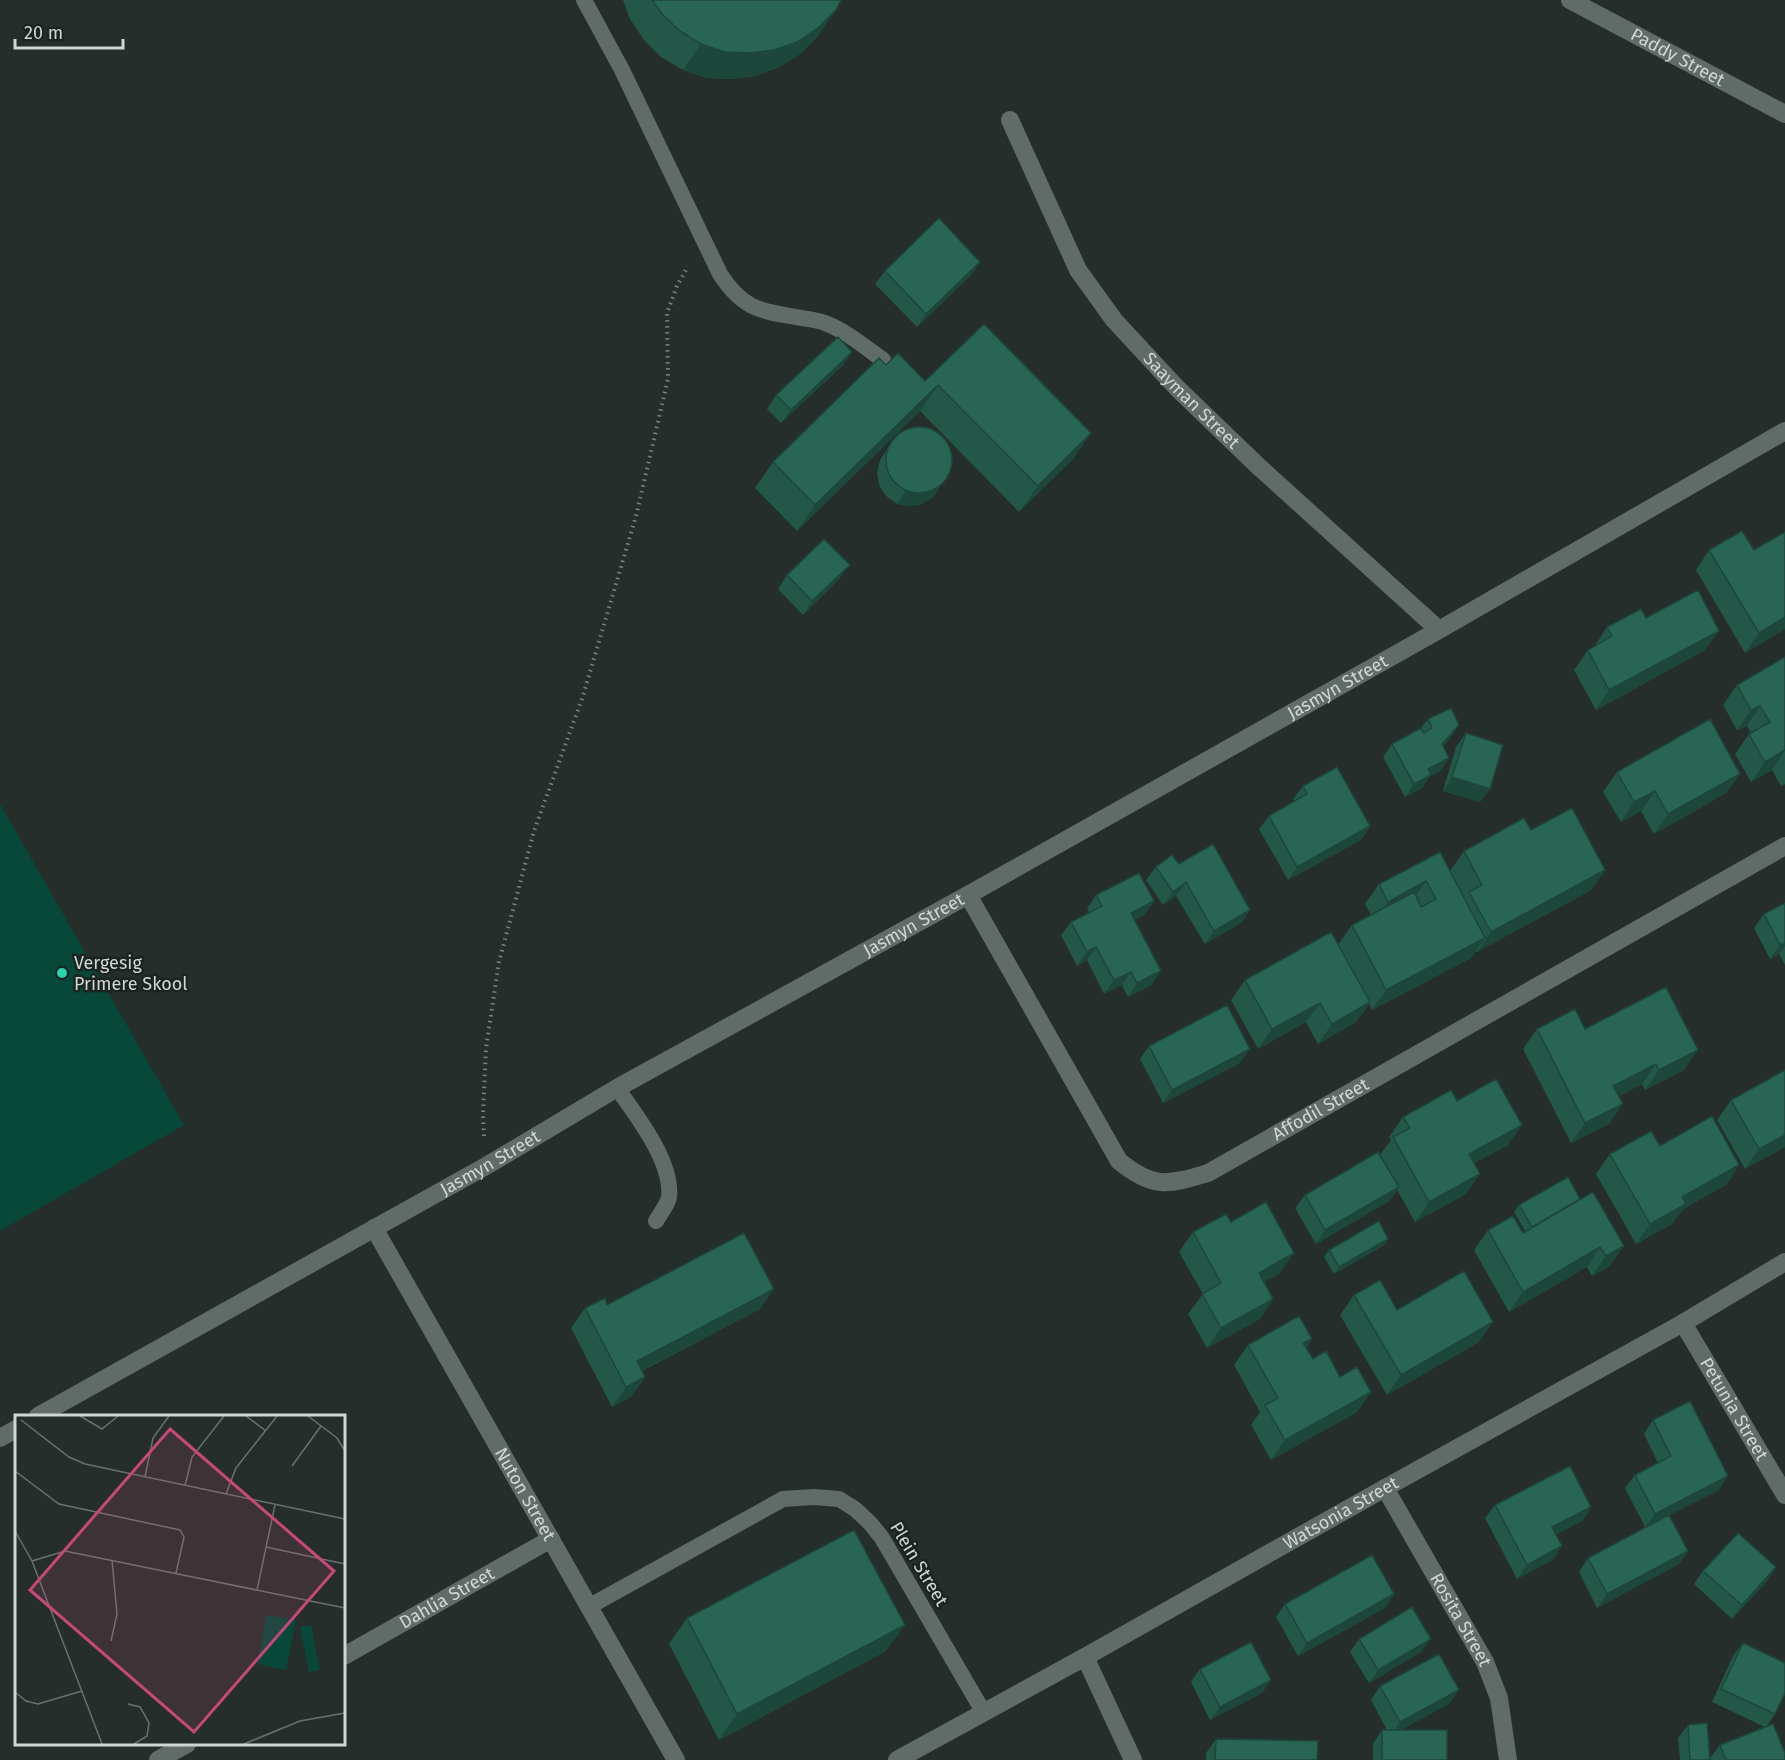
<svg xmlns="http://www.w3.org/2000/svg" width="1785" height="1760" viewBox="0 0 1785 1760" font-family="'Fira Sans',sans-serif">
	<rect width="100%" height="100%" fill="#252e2b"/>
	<path fill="#074838" d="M0 804 184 1125 0 1231Z"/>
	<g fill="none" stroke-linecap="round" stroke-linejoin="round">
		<path stroke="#7b8380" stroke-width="4" stroke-dasharray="1.5 4.5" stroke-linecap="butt" d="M484 1136 483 1114 486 1048 499 962 534 831 583 696 636 516 668 379 667 313 677 286 687 268"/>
		<path stroke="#616b67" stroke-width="16" d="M584 0 622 70 720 274C744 311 762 311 802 318 809 319 818 320 825 323 846 331 865 347 883 360
			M617 1088C636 1115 673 1162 669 1197 668 1204 660 1214 656 1221
			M590 1606 783 1499 814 1497 839 1499 855 1509 870 1523 882 1538 984 1713"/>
		<g stroke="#616b67" stroke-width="18">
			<path id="s1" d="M1570 0 1785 114"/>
			<path id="s2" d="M1010 120 1078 270 1114 320 1177 388 1257 465 1439 630"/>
			<path id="s3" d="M968 895 1119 1161C1153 1189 1168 1185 1208 1173L1785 846"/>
			<path id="s4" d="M374 1228 676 1760"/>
			<path id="s5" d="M1683 1323 1785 1495"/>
			<path id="s6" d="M38 1416 486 1166 617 1088 968 895 1439 630 1785 431"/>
			<path d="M0 1438 16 1429"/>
			<path id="s7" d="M1385 1488 1485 1662 1499 1698 1508 1760"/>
			<path id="s8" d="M344 1656 551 1539"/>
			<path d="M1085 1657 1133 1760"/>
			<path d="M158 1760 187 1744"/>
			<path id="s9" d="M897 1760 1085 1657 1385 1488 1683 1323 1785 1262"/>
		</g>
	</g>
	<path fill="#235748" d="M623 0H841L818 36 800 54 779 67 756 76 731 79 707 78 683 70 661 57 644 40 630 19Z
		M980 262 971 275 917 327 875 284 885 271Z
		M852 352 843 365 781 423 767 409 776 395Z
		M886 365 925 381 1091 433 1073 459 1019 512 920 411 797 531 755 488 773 462Z
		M896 436 949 473 933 497 922 504 909 506 897 504 886 496 879 485 877 473 880 460Z
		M1709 550 1785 629 1745 653 1696 570Z
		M787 575 840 578 803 615 778 589Z
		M1646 618 1705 650 1596 710 1574 670 1588 650 1594 647 1607 627Z
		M1785 657V784L1781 786 1772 770 1751 782 1735 754 1749 734 1751 733 1747 726 1737 730 1723 705 1737 685Z
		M1428 719 1450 738 1443 746 1449 758 1440 771 1430 776 1422 788 1405 797 1383 757 1392 744 1421 728Z
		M1466 733 1490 789 1480 802 1443 791 1456 747Z
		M1617 772 1740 774 1726 793 1654 834 1641 811 1621 822 1603 792Z
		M1303 786 1370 826 1361 840 1288 880 1259 829 1269 816 1295 802 1293 799Z
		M1531 830 1605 870 1591 890 1477 952 1476 951 1471 958 1372 1010 1369 1004 1356 1022 1318 1044 1306 1022 1258 1049 1231 1000 1245 980 1338 945 1352 925 1371 915 1365 904 1379 884 1440 852 1464 899 1450 871 1464 851Z
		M1179 864 1250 910 1241 923 1205 944 1176 896 1163 905 1146 880 1156 867Z
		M1096 895 1154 901 1144 915 1134 920 1152 985 1128 997 1122 985 1104 994 1087 960 1077 966 1061 935 1071 922 1089 913 1087 909Z
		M1785 903V965L1779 954 1770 959 1754 928 1764 914Z
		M1537 1029 1684 1070 1645 1090 1642 1084 1619 1096 1609 1124 1571 1143 1523 1049Z
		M1149 1046 1240 1063 1163 1103 1140 1059Z
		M1731 1100 1785 1147 1745 1169 1717 1120Z
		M1457 1101 1508 1145 1474 1163 1466 1194 1415 1222 1397 1190 1389 1201 1316 1244 1295 1208 1305 1195 1380 1155 1391 1140 1389 1137 1403 1117Z
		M1660 1146 1739 1165 1726 1185 1683 1209 1672 1224 1636 1244 1596 1174 1610 1154Z
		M1593 1192 1610 1266 1592 1276 1587 1267 1509 1312 1474 1250 1488 1230 1523 1233 1525 1231 1514 1212 1519 1205 1579 1200Z
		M1231 1222 1280 1273 1264 1282 1273 1299 1260 1319 1207 1348 1188 1314 1203 1294 1179 1252 1193 1232Z
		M1388 1239 1384 1245 1334 1274 1324 1257 1329 1250Z
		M1354 1295 1397 1310 1479 1342 1387 1395 1340 1315Z
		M607 1305 760 1309 642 1371 645 1377 631 1397 612 1407 571 1328 585 1308Z
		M1312 1339 1306 1348 1313 1359 1340 1377 1371 1392 1357 1412 1271 1460 1251 1425 1260 1412 1234 1365 1248 1345Z
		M1653 1420 1719 1490 1669 1515 1688 1551 1679 1564 1597 1608 1579 1572 1588 1558 1645 1527 1625 1488 1635 1475 1658 1463 1644 1434Z
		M1495 1505 1591 1507 1582 1521 1556 1534 1553 1560 1517 1579 1485 1518Z
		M1776 1567 1767 1581 1732 1619 1694 1584 1703 1571Z
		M1285 1604 1385 1608 1298 1656 1276 1617Z
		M687 1618 886 1651 719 1740 669 1644Z
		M1359 1639 1421 1652 1369 1683 1350 1652Z
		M1743 1643 1775 1714 1766 1727 1785 1760H1711L1710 1758 1720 1745 1765 1727 1712 1702 1733 1656Z
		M1200 1669 1271 1680 1262 1693 1210 1720 1191 1682Z
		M1380 1686 1449 1704 1400 1730 1447 1760H1373V1744L1382 1730H1387L1371 1700Z
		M1688 1725 1710 1760H1680L1678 1738Z
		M1216 1739 1317 1760H1206V1753Z"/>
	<path fill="#1d473b" d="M836 10 818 36 800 54 779 67 756 76 731 79 707 78 683 70 701 44Z
		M980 262 971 275 917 327 926 314Z
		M852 352 843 365 781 423 791 410Z
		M938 385 920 411 797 531 815 505Z
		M1091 433 1073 459 1019 512 1038 486Z
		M942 484 933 497 922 504 909 506 897 504 906 490Z
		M850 565 840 578 803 615 812 601Z
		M1785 617V629L1745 653 1759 633Z
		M1719 631 1705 650 1596 710 1609 690Z
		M1760 706 1747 726 1737 730 1751 710Z
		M1459 725 1450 738 1432 758 1442 744Z
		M1785 750 1772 770 1751 782 1765 762Z
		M1449 758 1440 771 1430 776 1422 788 1405 797 1414 784 1428 769Z
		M1740 774 1726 793 1654 834 1668 814Z
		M1452 777 1490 789 1480 802 1443 791Z
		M1655 791 1641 811 1621 822 1634 802Z
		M1370 826 1361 840 1288 880 1297 867Z
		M1605 870 1591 890 1477 952 1491 932Z
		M1426 881 1412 901 1374 921 1388 902Z
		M1186 882 1176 896 1163 905 1173 892Z
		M1154 901 1144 915 1122 926 1131 913Z
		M1250 910 1241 923 1205 944 1214 931Z
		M1485 938 1471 958 1372 1010 1386 990Z
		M1785 943V946L1779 954 1770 959 1780 945Z
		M1096 947 1087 960 1077 966 1087 952Z
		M1161 971 1152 985 1128 997 1137 983Z
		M1131 972 1122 985 1104 994 1114 980Z
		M1370 1002 1356 1022 1318 1044 1332 1024Z
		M1320 1003 1306 1022 1258 1049 1272 1029Z
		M1250 1049 1240 1063 1163 1103 1172 1090Z
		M1698 1050 1684 1070 1645 1090 1659 1070Z
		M1656 1064 1642 1084 1600 1106 1613 1086Z
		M1623 1104 1609 1124 1571 1143 1585 1123Z
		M1522 1125 1508 1145 1455 1174 1469 1154Z
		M1785 1135V1147L1745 1169 1759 1149Z
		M1739 1165 1726 1185 1683 1209 1672 1224 1636 1244 1650 1224 1682 1197Z
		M1480 1174 1466 1194 1415 1222 1429 1202Z
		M1399 1187 1389 1201 1316 1244 1325 1230Z
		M1388 1239 1384 1245 1334 1274 1339 1267Z
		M1624 1246 1610 1266 1592 1276 1606 1256Z
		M1600 1247 1587 1267 1509 1312 1523 1292Z
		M1294 1253 1280 1273 1245 1293 1259 1273Z
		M774 1289 760 1309 623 1380 637 1361Z
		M1273 1299 1260 1319 1207 1348 1221 1328Z
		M1493 1322 1479 1342 1387 1395 1401 1375Z
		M1312 1339 1298 1359 1303 1343Z
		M645 1377 631 1397 612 1407 626 1387Z
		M1371 1392 1357 1412 1271 1460 1285 1440Z
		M1728 1476 1719 1490 1645 1527 1655 1514Z
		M1591 1507 1582 1521 1543 1541 1552 1527Z
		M1562 1546 1553 1560 1517 1579 1527 1565Z
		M1688 1551 1679 1564 1597 1608 1607 1594Z
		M1776 1567 1767 1581 1732 1619 1742 1605Z
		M1394 1594 1385 1608 1298 1656 1307 1643Z
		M905 1625 886 1651 719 1740 737 1714Z
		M1431 1639 1421 1652 1369 1683 1378 1670Z
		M1271 1680 1262 1693 1210 1720 1220 1707Z
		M1459 1690 1449 1704 1390 1736 1400 1722Z"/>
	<path fill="#296554" stroke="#1d473b" stroke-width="1.5" d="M652 0H841L836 10 818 28 797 42 774 50 750 53 725 52 701 44 680 31 662 14Z
		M939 218 980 262 926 314 885 271Z
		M984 324 1091 433 1038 486 938 385 815 505 773 462 879 358 886 365 898 353 925 381Z
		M838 337 852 352 791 410 776 395Z
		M886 460a33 33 0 1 1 66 0a33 33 0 1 1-66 0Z
		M1742 531 1754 550 1785 532V617L1759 633 1709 550Z
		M824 539 850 565 812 601 787 575Z
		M1698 590 1719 631 1609 690 1588 650 1612 636 1607 627 1641 609 1646 618Z
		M1785 657V750L1765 762 1749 734 1770 722 1760 706 1751 710 1737 685Z
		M1451 708 1459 725 1442 744 1449 758 1428 769 1431 775 1414 784 1392 744 1421 728 1424 733 1432 728 1428 719Z
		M1710 719 1740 774 1668 814 1655 791 1634 802 1617 772Z
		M1466 733 1503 745 1490 789 1452 777Z
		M1337 767 1370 826 1297 867 1269 816 1307 794 1303 786Z
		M1572 808 1605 870 1491 932 1469 892 1482 885 1464 851 1524 818 1531 830Z
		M1213 844 1250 910 1214 931 1186 882 1173 892 1156 867 1172 855 1179 864Z
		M1440 852 1485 938 1386 990 1352 925 1414 892 1421 907 1436 899 1426 881 1388 902 1379 884Z
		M1139 873 1154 901 1131 913 1161 971 1137 983 1131 972 1114 980 1096 947 1087 952 1071 922 1102 906 1096 895Z
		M1785 903V943L1780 945 1764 914Z
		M1331 932 1370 1002 1332 1024 1320 1003 1272 1029 1245 980Z
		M1666 987 1698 1050 1659 1070 1656 1064 1613 1086 1623 1104 1585 1123 1537 1029 1575 1009 1585 1029Z
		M1227 1005 1250 1049 1172 1090 1149 1046Z
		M1785 1070V1135L1759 1149 1731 1100Z
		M1496 1079 1522 1125 1469 1154 1480 1174 1429 1202 1393 1137 1410 1128 1403 1117 1451 1090 1457 1101Z
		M1712 1116 1739 1165 1682 1197 1686 1204 1650 1224 1610 1154 1651 1131 1660 1146Z
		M1378 1152 1399 1187 1325 1230 1305 1195Z
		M1568 1177 1580 1199 1532 1227 1519 1205Z
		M1593 1192 1624 1246 1606 1256 1600 1247 1523 1292 1488 1230 1513 1216 1523 1233Z
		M1266 1202 1294 1253 1259 1273 1273 1299 1221 1328 1202 1294 1221 1283 1193 1232 1226 1214 1231 1222Z
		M1379 1221 1388 1239 1339 1267 1329 1250Z
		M744 1233 774 1289 637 1361 645 1377 626 1387 585 1308 605 1298 607 1305Z
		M1464 1271 1493 1322 1401 1375 1354 1295 1380 1280 1397 1310Z
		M1299 1316 1312 1339 1303 1343 1313 1359 1326 1351 1340 1377 1357 1367 1371 1392 1285 1440 1265 1405 1278 1398 1248 1345Z
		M1690 1401 1728 1476 1655 1514 1635 1475 1671 1456 1653 1420Z
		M1570 1466 1591 1507 1552 1527 1562 1546 1527 1565 1495 1505Z
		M1669 1515 1688 1551 1607 1594 1588 1558Z
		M854 1530 905 1625 737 1714 687 1618Z
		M1738 1533 1776 1567 1742 1605 1703 1571Z
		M1372 1555 1394 1594 1307 1643 1285 1604Z
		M1412 1607 1431 1639 1378 1670 1359 1639Z
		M1251 1642 1271 1680 1220 1707 1200 1669Z
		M1743 1643 1785 1663V1693L1775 1714 1721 1689Z
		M1439 1654 1459 1690 1400 1722 1380 1686Z
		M1707 1723 1710 1760H1690L1688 1725Z
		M1773 1724 1785 1753V1760H1726L1720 1745Z
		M1382 1730H1447V1760H1382Z
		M1216 1739 1318 1741 1317 1760H1215Z"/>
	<circle fill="#29d5ac" stroke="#1b2421" stroke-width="2" cx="62" cy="973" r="6"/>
	<g text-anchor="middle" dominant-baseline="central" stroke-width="5" stroke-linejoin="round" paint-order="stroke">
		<g font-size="18" fill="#d0d6d4" stroke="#1b2421">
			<text stroke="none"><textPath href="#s1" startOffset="122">Paddy Street</textPath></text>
			<text stroke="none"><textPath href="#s2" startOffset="338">Saayman Street</textPath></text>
			<text stroke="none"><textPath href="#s6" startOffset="1490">Jasmyn Street</textPath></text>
			<text stroke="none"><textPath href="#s6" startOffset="1004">Jasmyn Street</textPath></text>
			<text stroke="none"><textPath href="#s3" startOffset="531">Affodil Street</textPath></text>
			<text stroke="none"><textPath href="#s6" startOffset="518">Jasmyn Street</textPath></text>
			<text stroke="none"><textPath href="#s5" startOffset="100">Petunia Street</textPath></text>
			<text stroke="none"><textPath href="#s4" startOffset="306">Nuton Street</textPath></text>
			<text stroke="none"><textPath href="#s9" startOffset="508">Watsonia Street</textPath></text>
			<text transform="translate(919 1564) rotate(59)">Plein Street</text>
			<text stroke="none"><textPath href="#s8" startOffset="118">Dahlia Street</textPath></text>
			<text stroke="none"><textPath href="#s7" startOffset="152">Rosita Street</textPath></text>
		</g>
		<g font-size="18" fill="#d0d6d4" stroke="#1b2421" text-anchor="start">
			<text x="74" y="963">Vergesig<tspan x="74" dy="21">Primere Skool</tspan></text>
		</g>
	</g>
	<g transform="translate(15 1415)">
		<rect width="330" height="330" fill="#252e2b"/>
		<path d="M251 200 281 205 271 255 242 249ZM296 210 305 255 294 257 285 212Z" fill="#074838"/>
		<path fill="none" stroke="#69716f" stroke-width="1.5" d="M65 1 87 14 103 1M231 1 251 16M293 1 322 23 330 36M6 5 54 42 70 49 330 104M277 51 306 11M0 56 44 89 165 115 169 122 161 158M130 62 138 23 154 1M170 71 177 42 209 1M211 79 221 53 262 1M0 116 17 146 87 329M251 132 330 149M17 146 50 136 330 193M242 175 260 90M96 226 102 199 97 145M0 277 11 286 23 289 67 276M113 289 125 292 134 308 132 321 119 329M229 329 285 306 330 298"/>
		<path fill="#c64879" fill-opacity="0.15" stroke="#c64879" stroke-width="3" d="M155 14 319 156 179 317 15 175Z"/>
		<rect width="330" height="330" fill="none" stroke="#d0d6d4" stroke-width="3"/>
	</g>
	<path d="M15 39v9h108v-9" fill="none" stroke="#d0d6d4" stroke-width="3"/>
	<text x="24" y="39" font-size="18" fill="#d0d6d4" stroke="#1b2421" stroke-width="4.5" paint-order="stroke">20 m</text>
</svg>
